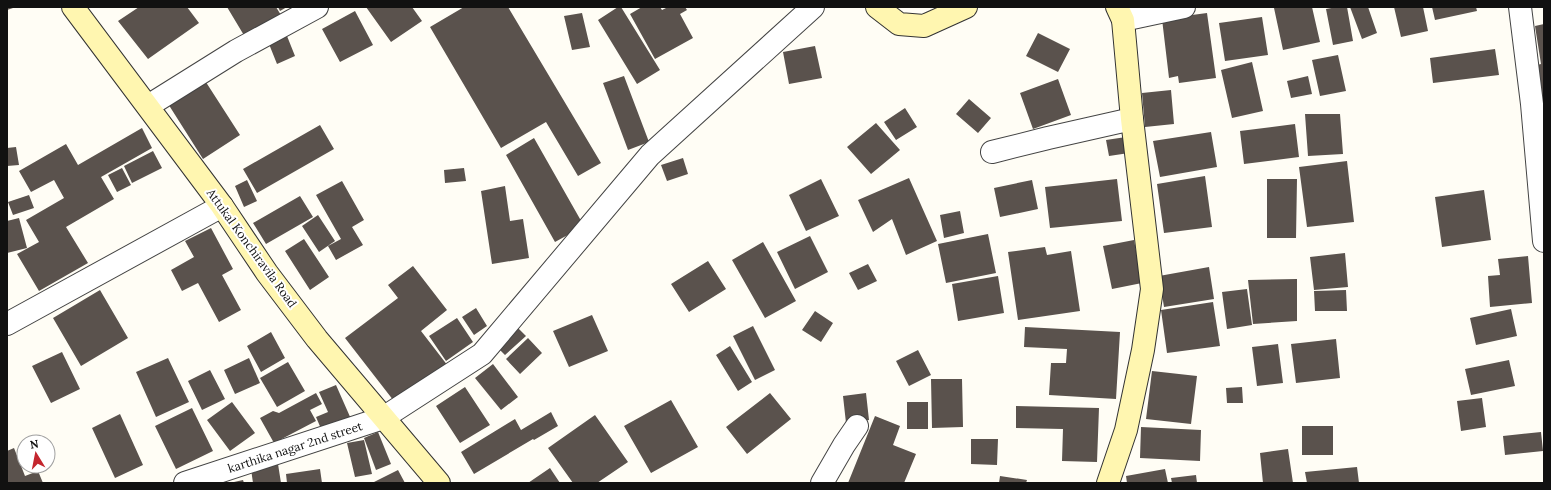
<svg xmlns="http://www.w3.org/2000/svg" width="1551" height="490" viewBox="0 0 1551 490" font-family="Lora,serif">
	<rect width="100%" height="100%" fill="#fffdf5"/>
	<path fill="#5a524d" d="M7 7H16L7 10Z
		M139 7H187L199 23 148 59 118 21Z
		M227 7H276L284 20 248 42Z
		M278 7H287L280 11Z
		M366 7H412L422 21 391 42Z
		M464 7H508L601 163 578 176 546 122 501 148 430 27Z
		M618 7H621L660 70 637 84 598 20Z
		M642 7H660L662 10 668 7H685L687 10 680 14 693 38 655 59 630 14Z
		M1278 7H1312L1320 42 1283 50 1274 8Z
		M1337 7H1347L1353 41 1333 45 1326 9Z
		M1350 7H1368L1377 33 1362 39Z
		M1394 7H1423L1428 31 1401 37Z
		M1432 7H1476L1477 11 1435 20Z
		M355 11 373 45 340 62 322 29Z
		M582 13 590 47 572 50 564 16Z
		M1207 13 1216 78 1179 83 1178 76 1169 78 1162 19Z
		M1262 17 1268 55 1225 61 1219 23Z
		M1544 24V101H1543L1537 65 1541 64 1535 26Z
		M1038 33 1070 49 1058 72 1026 56Z
		M287 36 295 56 277 64 269 44Z
		M815 46 822 78 789 84 783 52Z
		M1495 49 1499 75 1433 83 1430 58Z
		M1338 55 1346 91 1320 96 1312 60Z
		M1252 62 1263 111 1232 118 1221 70Z
		M202 76 240 135 203 159 165 99Z
		M624 76 649 142 628 150 603 83Z
		M1308 76 1312 94 1291 98 1287 81Z
		M1058 79 1071 115 1033 129 1020 93Z
		M1171 90 1174 124 1145 127 1142 93Z
		M969 99 991 118 978 133 956 114Z
		M905 108 917 127 896 140 884 122Z
		M1305 114H1340L1343 154 1308 156Z
		M876 123 900 150 871 174 847 147Z
		M1295 124 1299 157 1244 164 1240 131Z
		M320 125 334 149 257 193 243 169Z
		M142 128 152 148 101 177 114 199 66 227 88 263 39 291 17 254 39 242 26 220 64 198 54 180 31 192 19 171 66 144 78 165Z
		M1211 132 1217 167 1160 177 1153 141Z
		M1126 137 1129 153 1109 156 1106 140Z
		M534 138 584 226 555 242 506 155Z
		M16 147 19 165 7 166V148Z
		M153 151 162 168 132 183 124 166Z
		M683 158 688 174 667 181 661 165Z
		M1347 161 1354 222 1307 227 1299 167Z
		M122 168 131 185 117 192 108 175Z
		M464 168 466 181 445 183 444 170Z
		M1205 176 1212 227 1164 233 1157 184Z
		M909 178 937 241 906 255 892 219 873 232 858 200Z
		M821 179 839 216 806 231 789 195Z
		M1117 179 1122 221 1050 228 1045 187Z
		M1267 179H1297L1296 238H1267Z
		M247 180 257 201 244 207 235 186Z
		M1032 180 1038 209 1000 217 994 188Z
		M342 181 364 220 352 227 363 245 336 260 328 246 341 239 316 195Z
		M505 186 510 221 523 219 529 258 492 264 481 191Z
		M1484 190 1491 240 1442 247 1435 197Z
		M29 195 34 208 13 215 8 202Z
		M300 196 313 217 266 244 253 223Z
		M960 211 964 233 944 238 940 215Z
		M318 215 335 241 319 252 302 226Z
		M19 218 27 248 7 253V221Z
		M211 228 233 269 222 275 241 310 219 322 198 283 182 291 171 270 194 257 185 241Z
		M988 234 996 273 946 283 938 244Z
		M810 236 828 272 795 289 777 252Z
		M304 239 329 277 310 290 285 251Z
		M1134 240 1142 283 1112 289 1103 246Z
		M763 242 796 301 765 318 732 260Z
		M1045 247 1047 255 1071 251 1080 311 1018 320 1008 252Z
		M1345 253 1348 287 1314 290 1310 257Z
		M1528 256 1532 303 1490 307 1488 276 1500 275 1498 259Z
		M708 261 726 289 689 312 671 284Z
		M868 264 877 281 858 290 849 273Z
		M413 266 447 310 421 331 448 366 397 405 345 338 398 298 388 285Z
		M1209 267 1214 299 1164 307 1159 276Z
		M998 276 1004 313 958 321 952 284Z
		M1297 279V321L1253 324 1248 280Z
		M1247 289 1252 325 1227 329 1222 292Z
		M100 290 128 338 81 366 53 318Z
		M1346 290 1347 311H1315L1314 291Z
		M1213 302 1220 346 1167 353 1161 310Z
		M476 308 487 326 474 335 462 317Z
		M1511 309 1517 336 1476 345 1470 318Z
		M815 311 833 323 821 342 802 330Z
		M592 315 608 351 569 367 553 331Z
		M457 318 473 342 446 361 429 336Z
		M753 326 775 370 755 380 733 336Z
		M517 327 526 336 505 355 496 346Z
		M1025 327 1120 332 1116 399 1049 395 1051 363H1066L1067 349 1024 347Z
		M271 332 285 358 261 372 247 346Z
		M528 338 542 353 520 374 506 359Z
		M1336 339 1340 378 1296 383 1291 344Z
		M1278 344 1283 383 1257 386 1252 347Z
		M730 346 752 382 738 391 716 355Z
		M918 350 931 375 909 386 896 361Z
		M62 352 80 389 51 403 32 366Z
		M168 358 189 402 156 417 136 372Z
		M249 358 260 383 235 394 224 370Z
		M1509 360 1515 386 1471 395 1465 369Z
		M288 362 305 391 277 407 260 378Z
		M493 364 518 397 501 410 475 378Z
		M210 370 225 399 202 410 188 381Z
		M1152 371 1197 376 1191 424 1146 419Z
		M931 379H962L963 427 932 428Z
		M336 385 351 419 322 431 316 417 328 412 319 392Z
		M465 387 490 425 460 443 436 406Z
		M1242 387 1243 403H1227L1226 388Z
		M316 393 322 404 310 410 316 421 274 443 260 418 273 411 279 413Z
		M770 393 791 419 747 454 726 427Z
		M866 393 869 420 846 423 843 396Z
		M1482 398 1486 427 1461 431 1457 401Z
		M671 400 698 447 651 473 624 426Z
		M232 402 255 433 230 451 207 420Z
		M907 402H928V429H907Z
		M1016 406 1099 408 1097 462 1062 461 1063 429 1016 428Z
		M192 408 213 451 176 469 155 426Z
		M551 412 558 426 534 440 533 439 474 474 461 452 515 419 521 430Z
		M120 414 143 465 115 478 92 428Z
		M595 415 628 462 597 483H573L548 448Z
		M875 416 900 426 893 445 916 454 904 483H848Z
		M1302 426H1333V455H1302Z
		M1141 427 1201 430 1200 461 1140 458Z
		M378 432 391 464 376 470 364 438Z
		M1541 432 1543 451 1505 455 1503 436Z
		M971 439H998L997 465 971 464Z
		M364 440 372 474 355 477 347 443Z
		M14 448 25 476 38 471 43 483H7V451Z
		M1288 449 1293 483H1263L1260 453Z
		M278 464 281 483H253L251 469Z
		M1357 467 1359 483H1307L1305 472Z
		M550 468 560 483H528Z
		M320 469 322 483H287L286 474Z
		M1165 469 1168 483H1127L1126 476Z
		M398 470 405 483H372Z
		M1196 475 1197 483H1172L1171 478Z
		M1000 476 1027 480 1026 483H999Z
		M243 480 244 483H234V482Z"/>
	<g fill="none" stroke-linecap="round" stroke-linejoin="round">
		<g stroke="#444" stroke-width="24">
			<path id="street" d="M1520 7 1532 104 1544 241
				M1123 20 1184 7
				M148 106 236 51 317 7
				M992 152 1048 138 1132 119
				M7 324 222 206
				M185 483 383 418 482 354 650 155 813 7
				M822 483 844 445 857 426"/>
		</g>
		<g stroke="#333" stroke-width="24">
			<path id="secondary" d="M73 7 222 206 267 273 317 339 439 483
				M877 7 899 24 924 26 966 7
				M1108 483 1126 430 1143 350 1152 289 1132 119 1123 20 1117 7"/>
		</g>
		<use href="#street" stroke="#fff" stroke-width="22"/>
		<use href="#secondary" stroke="#fff6b0" stroke-width="22"/>
	</g>
	<g text-anchor="middle" dominant-baseline="central" stroke-width="4" stroke-linejoin="round" paint-order="stroke">
		<g font-size="12" fill="#111" stroke="#fff">
			<text transform="translate(252 248) rotate(54)">Attukal Konchiravila Road</text>
			<text transform="translate(295 447) rotate(-18)">karthika nagar 2nd street</text>
		</g>
	</g>
	<rect width="1551" height="490" fill="none" stroke="#111111" stroke-width="16"/>
	<g transform="translate(36 454) rotate(350)"><circle r="19" fill="#ffffff" stroke="#a0a0a0"/>
	<path d="M0-3L7 15L0 10L-7 15Z" fill="#c4262e"/>
	<text y="-6" font-size="11" font-weight="bold" text-anchor="middle" fill="#111111">N</text>
	</g>
</svg>
